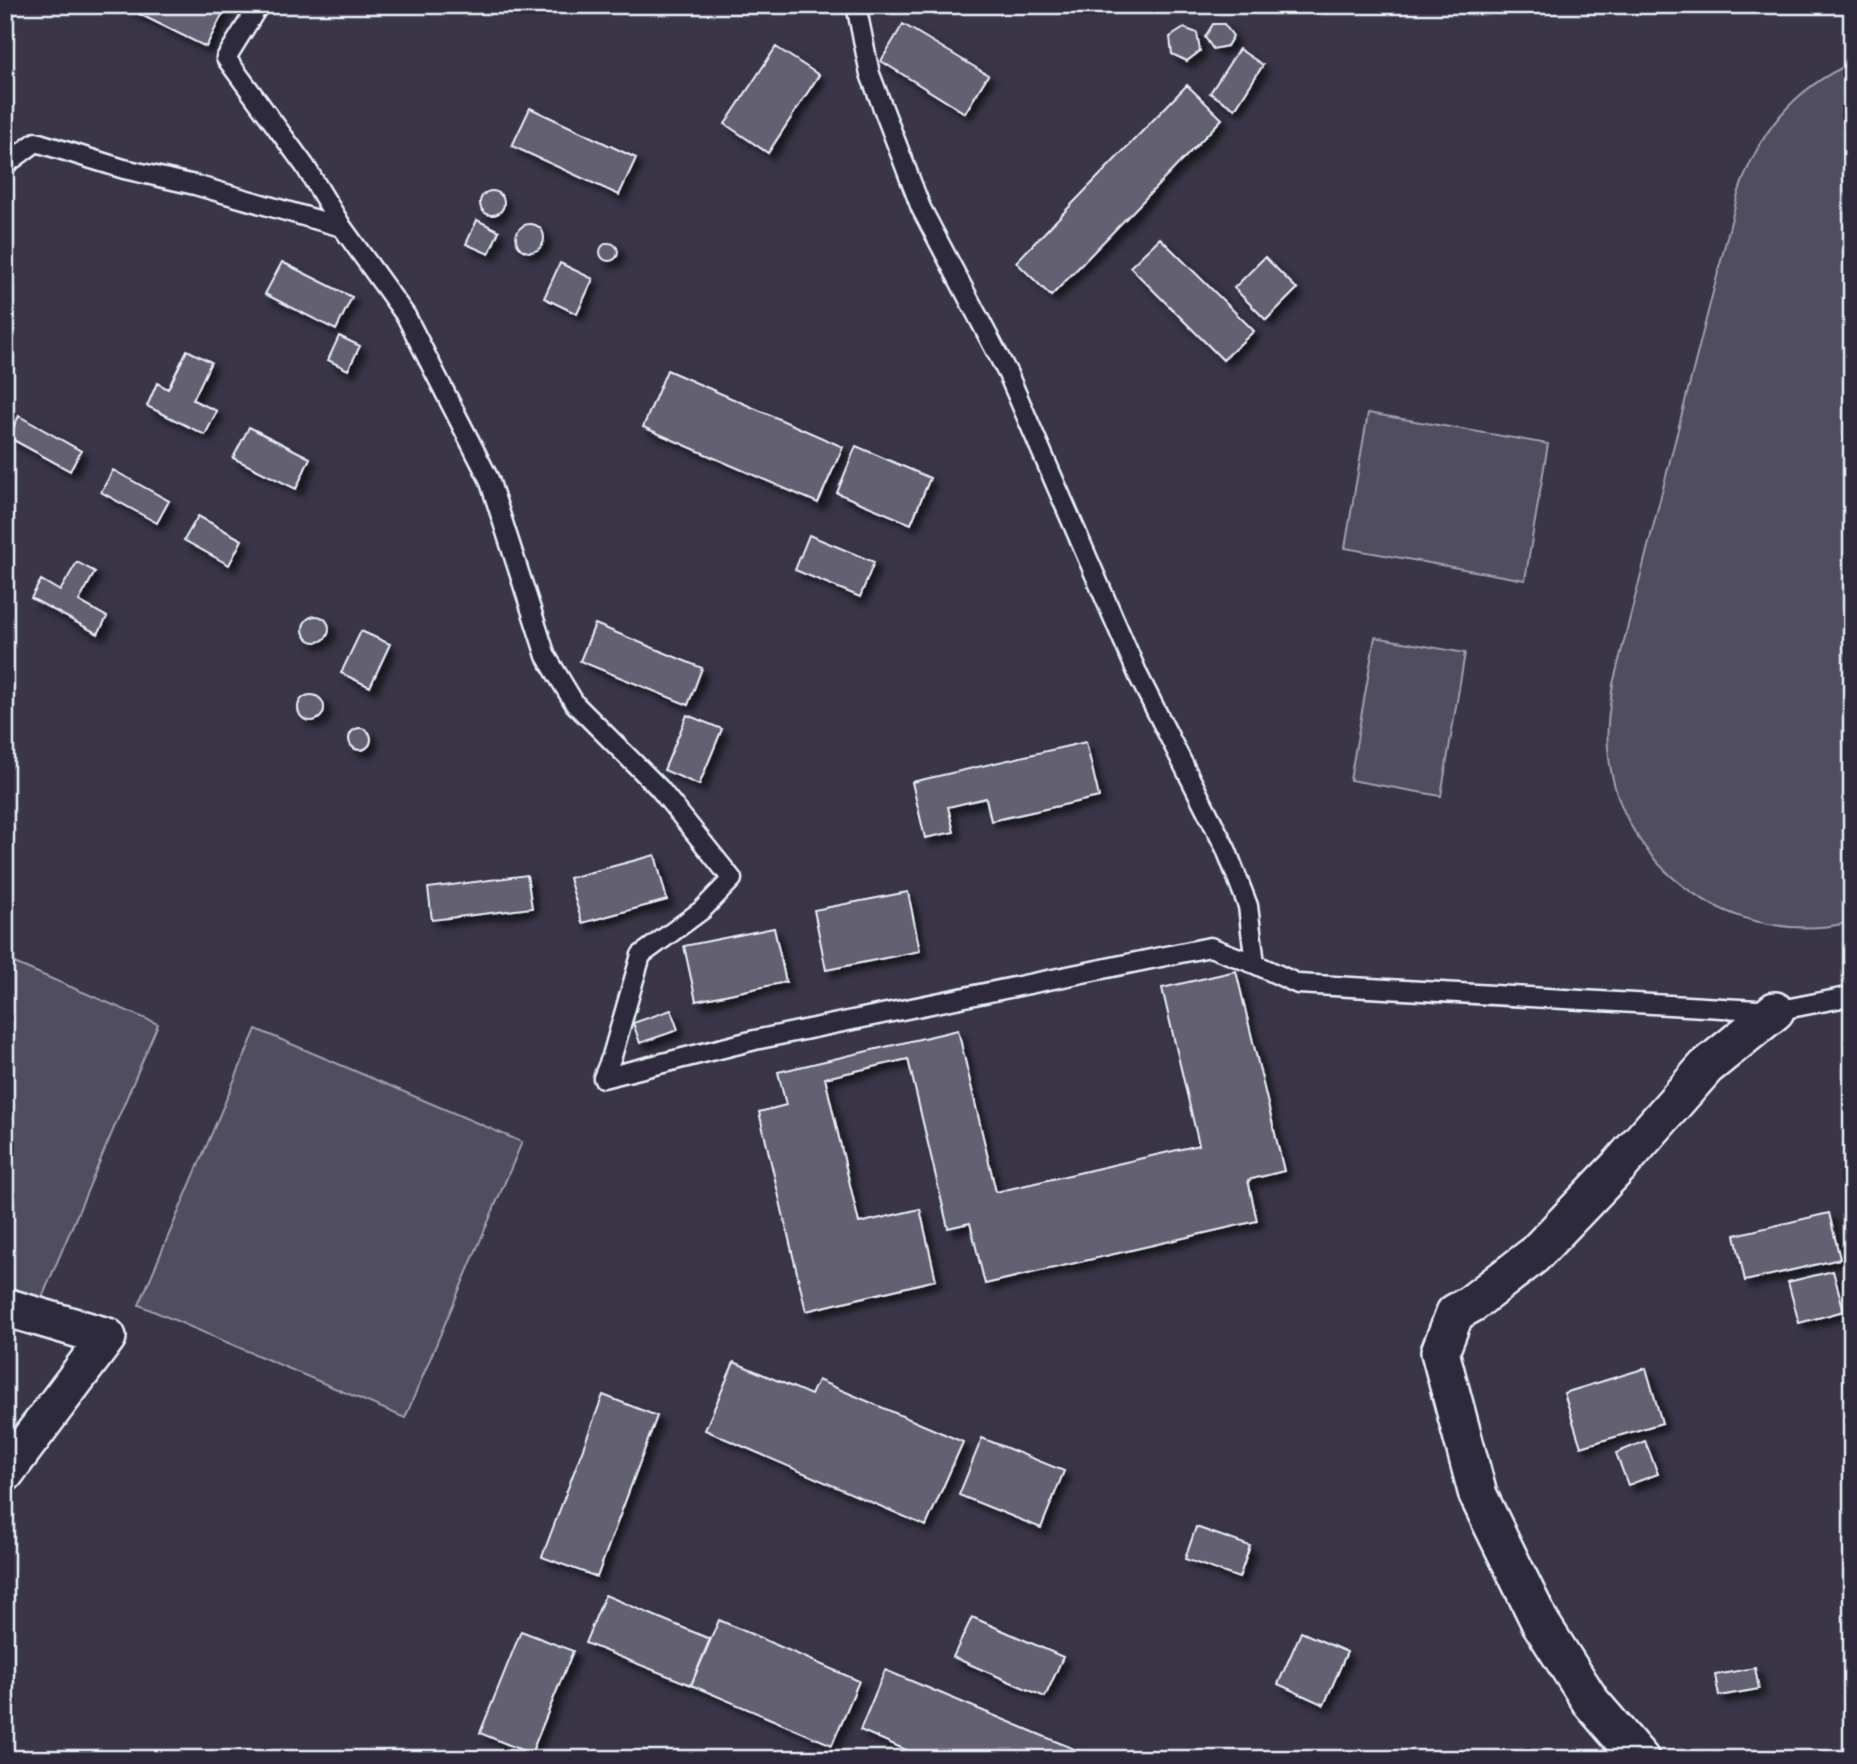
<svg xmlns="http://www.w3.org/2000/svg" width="1857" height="1764" viewBox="0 0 1857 1764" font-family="Kalam,sans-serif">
	<defs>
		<filter id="shadow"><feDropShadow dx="6" dy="6" stdDeviation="3.5" flood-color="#0009"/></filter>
	</defs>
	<rect width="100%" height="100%" fill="#3a3648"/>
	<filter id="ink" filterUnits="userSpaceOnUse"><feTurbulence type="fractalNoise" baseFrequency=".0143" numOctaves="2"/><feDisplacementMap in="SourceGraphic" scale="14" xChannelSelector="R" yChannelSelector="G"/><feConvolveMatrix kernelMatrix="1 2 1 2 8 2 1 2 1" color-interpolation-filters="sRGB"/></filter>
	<g filter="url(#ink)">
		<path fill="#504e5f" stroke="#9ca0ac" stroke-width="2" d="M1852 63V922C1736 950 1617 869 1608 748 1606 726 1610 705 1613 684L1738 194C1758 134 1792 89 1852 63Z
			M1368 413 1548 444 1525 580 1345 548Z
			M1375 637 1465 653 1441 796 1350 780Z
			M5 959 158 1024 41 1300 5 1285Z
			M256 1029 522 1142 405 1418 139 1305Z"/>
		<path fill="#636171" stroke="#e8f1f8" stroke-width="2" filter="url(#shadow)" d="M121 5H227L206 47Z
			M903 24 988 75 965 113 881 61Z
			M1213 24H1224L1233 36 1227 46 1213 49 1205 37Z
			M1184 28 1197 33 1200 51 1187 61 1172 54 1170 37Z
			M776 47 819 75 768 153 725 124Z
			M1239 49 1263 65 1235 109 1210 93Z
			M1187 85 1222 119 1051 296 1016 262Z
			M530 108 636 158 619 195 512 146Z
			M480 203a12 12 0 1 1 24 0a12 12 0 1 1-24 0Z
			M477 220 499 231 489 254 466 244Z
			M516 238a14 14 0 1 1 28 0a14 14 0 1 1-28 0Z
			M1160 238 1254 331 1223 360 1130 267Z
			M600 252a9 9 0 1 1 18 0a9 9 0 1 1-18 0Z
			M1265 257 1297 289 1266 320 1234 288Z
			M282 262 352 297 336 330 265 294Z
			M560 263 593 279 577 314 544 298Z
			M339 336 360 346 348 370 328 360Z
			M187 350 211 362 193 400 217 411 205 435 147 406 157 383 168 389Z
			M667 370 843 447 818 503 643 427Z
			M19 416 81 451 70 471 8 437Z
			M249 427 310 458 296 489 233 458Z
			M856 446 930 478 911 524 837 493Z
			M113 470 169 501 157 523 101 492Z
			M198 516 242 540 229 565 184 540Z
			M809 535 874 562 860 597 795 570Z
			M77 562 95 572 79 601 107 617 98 634 31 598 41 580 60 591Z
			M303 629a13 13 0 1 1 26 0a13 13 0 1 1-26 0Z
			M595 624 702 668 688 705 580 661Z
			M361 631 390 644 370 687 341 673Z
			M298 708a13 13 0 1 1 26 0a13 13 0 1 1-26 0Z
			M687 715 722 729 699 785 664 770Z
			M349 739a11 11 0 1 1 22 0a11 11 0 1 1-22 0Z
			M1086 742 1099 797 991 821 986 798 948 807 954 832 925 838 912 782Z
			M655 855 667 900 582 923 569 878Z
			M527 875 532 908 432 920 428 888Z
			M908 892 920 951 826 970 814 910Z
			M774 928 786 982 696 1001 684 946Z
			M1236 971 1284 1171 1248 1180 1257 1221 985 1284 970 1223 948 1228 908 1059 825 1078 859 1223 920 1209 936 1280 806 1311 759 1112 786 1105 778 1072 958 1030 996 1192 1199 1145 1162 988Z
			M671 1010 678 1030 640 1043 633 1023Z
			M1829 1213 1840 1259 1745 1281 1735 1235Z
			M1833 1271 1844 1311 1799 1323 1788 1282Z
			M734 1362 811 1395 818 1380 963 1442 926 1526 705 1430Z
			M1646 1368 1662 1423 1581 1447 1564 1393Z
			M603 1395 657 1416 597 1577 542 1557Z
			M982 1438 1064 1471 1041 1528 959 1495Z
			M1645 1441 1658 1474 1628 1485 1616 1453Z
			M1196 1527 1250 1546 1239 1578 1185 1559Z
			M605 1595 710 1639 691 1685 585 1643Z
			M972 1617 1063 1657 1045 1697 953 1657Z
			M719 1620 859 1681 832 1745 691 1685Z
			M521 1631 573 1651 531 1754 480 1733Z
			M1301 1632 1347 1652 1324 1705 1278 1684Z
			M1755 1668 1759 1689 1719 1696 1715 1675Z
			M885 1670 1098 1759H927L860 1730Z"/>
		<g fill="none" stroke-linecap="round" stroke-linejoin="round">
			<g stroke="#e8f1f8" stroke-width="23">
				<path id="service" d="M259 5 226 58 305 166 342 227 406 316 489 479 546 656 575 704 659 788 732 879 702 910 641 955 612 1056 603 1078
					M856 5 870 74 921 208 1008 374 1139 677 1226 849 1248 906 1255 964 1298 984 1775 1011 1852 996
					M5 165 36 142 124 169 195 185 342 227
					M603 1078 755 1040 1210 947 1255 964"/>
			</g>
			<g stroke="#e8f1f8" stroke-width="42">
				<path id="minor" d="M5 1307 107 1337 5 1473
					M1640 1759 1591 1702 1540 1622 1478 1495 1440 1352 1455 1313 1471 1304 1533 1256 1620 1165 1706 1067 1775 1011"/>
			</g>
			<use href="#service" stroke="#2f2a3d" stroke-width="18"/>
			<use href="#minor" stroke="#2f2a3d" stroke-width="37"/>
		</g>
	</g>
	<rect width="1857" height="1764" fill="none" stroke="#2f2a3d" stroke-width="28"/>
	<rect x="14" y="14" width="1829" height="1736" fill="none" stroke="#e8f1f8" stroke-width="2.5" filter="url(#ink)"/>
</svg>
